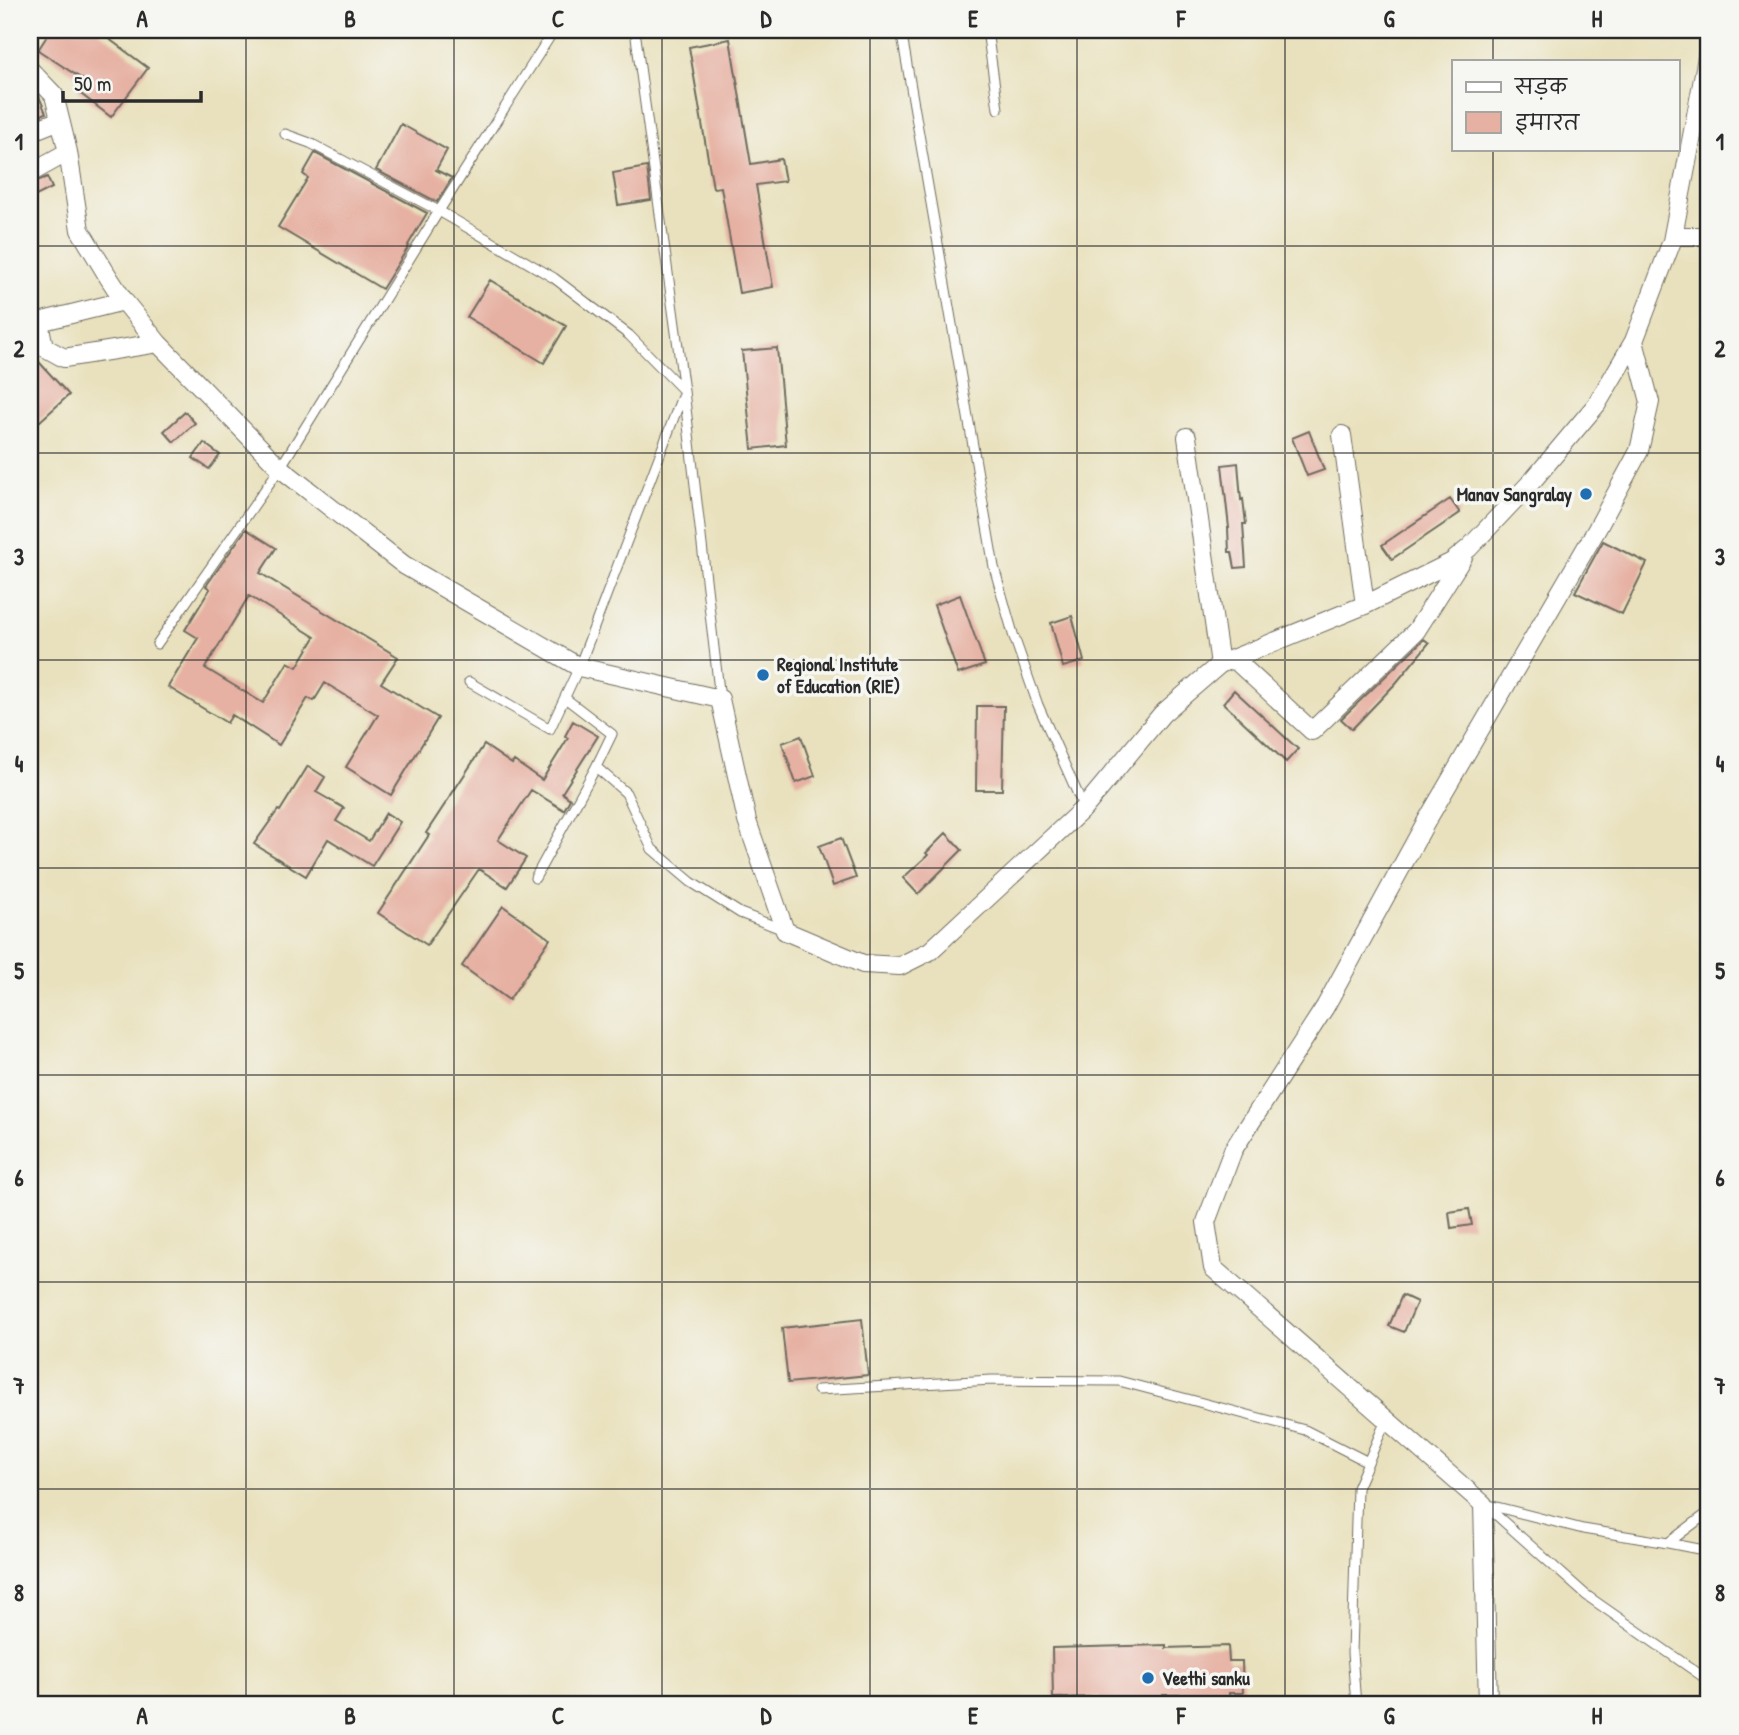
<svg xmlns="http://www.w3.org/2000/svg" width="1739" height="1735" viewBox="0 0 1739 1735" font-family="'Patrick Hand','Playpen Sans Deva',sans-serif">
	<rect width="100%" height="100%" fill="#f6f6f2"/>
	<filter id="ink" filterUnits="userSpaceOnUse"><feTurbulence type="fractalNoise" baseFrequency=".0143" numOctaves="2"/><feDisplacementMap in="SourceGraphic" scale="14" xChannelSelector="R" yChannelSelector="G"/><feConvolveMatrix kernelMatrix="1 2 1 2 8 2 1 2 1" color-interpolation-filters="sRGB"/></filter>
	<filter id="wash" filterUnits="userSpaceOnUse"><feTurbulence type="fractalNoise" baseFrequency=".00686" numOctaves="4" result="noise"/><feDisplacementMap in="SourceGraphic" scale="28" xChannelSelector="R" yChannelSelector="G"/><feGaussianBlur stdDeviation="1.57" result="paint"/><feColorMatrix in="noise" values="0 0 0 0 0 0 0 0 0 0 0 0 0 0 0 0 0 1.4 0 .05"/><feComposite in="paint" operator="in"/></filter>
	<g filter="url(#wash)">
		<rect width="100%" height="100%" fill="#e9e1bd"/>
		<g id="blocks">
			<path fill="#e6b1a3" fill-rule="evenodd" d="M51 30H97L148 68 111 117 77 91 85 81 38 50Z
				M730 39 751 164 781 159 785 181 756 185 773 287 739 293 721 187 713 188 689 47Z
				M30 86 38 94 46 113 30 120Z
				M401 124 447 150 436 170 452 178 437 202 376 170Z
				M315 153 427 213 408 245 409 246 382 289 278 227 308 178 303 174Z
				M647 167 651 200 618 205 613 173Z
				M47 177 52 188 30 199V184Z
				M490 280 566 326 544 363 467 317Z
				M777 348 786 445 752 449 742 351Z
				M30 352 69 395 39 422 30 411Z
				M185 412 195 423 174 442 164 431Z
				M1309 431 1324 470 1307 476 1292 438Z
				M204 443 220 455 209 469 193 458Z
				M1238 463 1241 500 1243 499 1246 524H1243L1246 567 1235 568 1232 552H1229L1228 528H1229L1222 465Z
				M1450 499 1460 513 1392 559 1382 545Z
				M246 529 276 548 260 573 398 657 381 683 438 718 391 795 346 767 378 715 325 683 314 701 308 698 279 745 232 715 227 723 168 687 198 638 185 630 210 589 206 586ZM249 596 315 637 297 667 288 662 263 703 205 668Z
				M1603 541 1647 563 1622 614 1575 592Z
				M960 595 985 665 958 674 934 605Z
				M1072 616 1084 661 1063 667 1051 623Z
				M1424 639 1429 643 1396 683 1352 729 1341 719Z
				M1234 690 1298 749 1286 762 1223 703Z
				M977 706H1004L1002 790H976Z
				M573 721 598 736 562 793 570 799 564 810 531 790 498 840 526 858 507 887 479 869 427 945 378 913 429 835 426 833 484 745 512 764 514 761 542 780 568 738 565 736Z
				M801 736 815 776 796 783 782 743Z
				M308 766 325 777 316 792 344 808 336 821 369 841 386 813 400 822 372 866 328 839 306 876 254 844 278 810 280 811Z
				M946 833 962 850 918 894 903 878 928 855 926 853Z
				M841 838 856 878 833 886 819 846Z
				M503 906 550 939 509 1000 462 966Z
				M1469 1209 1472 1225 1451 1228 1449 1212Z
				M1402 1295 1417 1302 1404 1332 1389 1326Z
				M862 1319 868 1375 788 1383 782 1328Z
				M1166 1645V1648L1228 1646 1229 1661H1242L1243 1693H1229L1230 1705H1193L1192 1695H1163L1164 1705H1099V1697L1053 1698 1052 1648Z"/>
		</g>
	</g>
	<g filter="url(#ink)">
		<use href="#blocks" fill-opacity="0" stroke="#6e6b5e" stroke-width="2"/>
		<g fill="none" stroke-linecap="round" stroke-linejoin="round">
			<g stroke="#6e6b5e" stroke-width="11">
				<path id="service" d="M635 30 684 391 720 699
					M901 30 994 567 1013 634 1038 705 1084 808
					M987 30 998 109
					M285 134 310 143 439 211 554 278 629 335 684 391 579 667 550 729 469 682
					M157 644 280 468 439 211 554 30
					M596 767 626 793 652 849 691 882 740 913 784 930
					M535 878 596 767 612 734 565 698
					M818 1390 992 1380 1119 1381 1305 1430 1368 1462
					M1485 1504 1583 1529 1668 1543 1709 1512
					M1485 1505 1586 1595 1702 1676
					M1668 1543 1709 1551
					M1356 1705 1352 1653 1357 1488 1386 1420"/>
			</g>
			<g stroke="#6e6b5e" stroke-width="20">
				<path id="minor" d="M30 70 54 95 68 152 80 230 109 278 124 301 158 343 280 468 404 565 579 667 720 699 747 821 785 931 863 964 900 966 930 951 1084 808 1162 714 1220 664 1365 605 1452 562 1469 548 1534 479 1597 404 1634 341 1672 241 1709 47
					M30 132 60 120
					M30 173 68 152
					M1673 236H1709
					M124 301 39 322 44 347 64 358 158 343
					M1342 435 1365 605
					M1187 437 1220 664
					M1234 659 1312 731 1416 631 1463 557
					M1488 1705 1483 1504 1213 1268 1206 1222 1233 1150 1325 1007 1426 822 1597 529 1639 451 1650 402 1634 341"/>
			</g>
			<use href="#service" stroke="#fff" stroke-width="9"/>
			<use href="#minor" stroke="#fff" stroke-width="18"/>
		</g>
	</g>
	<path fill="none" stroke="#2b2b2b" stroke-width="2" stroke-opacity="0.55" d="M246 30V1705M454 30V1705M662 30V1705M870 30V1705M1077 30V1705M1285 30V1705M1493 30V61M1493 149V1705M30 246H1709M30 453H1709M30 660H1709M30 868H1709M30 1075H1709M30 1282H1709M30 1489H1709"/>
	<g fill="#1f6fb2" stroke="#f6f6f2" stroke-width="2.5">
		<circle cx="1586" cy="494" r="7"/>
		<circle cx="763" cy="675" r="7"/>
		<circle cx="1148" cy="1678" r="7"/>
	</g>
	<g text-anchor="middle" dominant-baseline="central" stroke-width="7" stroke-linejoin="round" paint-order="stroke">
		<g font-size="19" font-weight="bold" fill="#2b2b2b" stroke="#f6f6f2" text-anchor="start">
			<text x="1572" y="494" text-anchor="end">Manav Sangralay</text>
			<text x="777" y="664">Regional Institute<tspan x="777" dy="22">of Education (RIE)</tspan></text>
			<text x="1162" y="1678">Veethi sanku</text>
		</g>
	</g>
	<rect width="1739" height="1735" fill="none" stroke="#f6f6f2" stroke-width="77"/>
	<rect x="1452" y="60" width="228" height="91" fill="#f6f6f2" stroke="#a5a5a2" stroke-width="2"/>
	<rect x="1466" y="82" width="35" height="10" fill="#ffffff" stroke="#a5a5a2" stroke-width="2"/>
	<text x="1515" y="94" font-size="21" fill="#2b2b2b">सड़क</text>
	<rect x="1466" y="112" width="35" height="21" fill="#e6b1a3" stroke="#a5a5a2" stroke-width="2"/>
	<text x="1515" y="130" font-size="21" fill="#2b2b2b">इमारत</text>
	<path d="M63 91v10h138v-10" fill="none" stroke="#2b2b2b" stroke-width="3.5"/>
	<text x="74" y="91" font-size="21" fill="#2b2b2b" stroke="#f6f6f2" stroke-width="5" paint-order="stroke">50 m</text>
	<rect x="38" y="38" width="1662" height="1658" fill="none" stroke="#2b2b2b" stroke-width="2.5"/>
	<g font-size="23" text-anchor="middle" font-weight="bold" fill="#2b2b2b">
		<text x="142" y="27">A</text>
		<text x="350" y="27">B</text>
		<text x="558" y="27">C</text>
		<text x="766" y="27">D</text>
		<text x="973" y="27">E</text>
		<text x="1181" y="27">F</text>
		<text x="1389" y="27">G</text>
		<text x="1597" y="27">H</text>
		<text x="19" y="150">1</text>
		<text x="1720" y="150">1</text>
		<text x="19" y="357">2</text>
		<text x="1720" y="357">2</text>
		<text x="19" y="565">3</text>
		<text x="1720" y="565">3</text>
		<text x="19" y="772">4</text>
		<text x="1720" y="772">4</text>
		<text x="19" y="979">5</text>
		<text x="1720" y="979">5</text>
		<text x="19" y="1186">6</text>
		<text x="1720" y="1186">6</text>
		<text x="19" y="1394">7</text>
		<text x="1720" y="1394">7</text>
		<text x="19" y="1601">8</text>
		<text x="1720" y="1601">8</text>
		<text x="142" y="1724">A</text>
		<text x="350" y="1724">B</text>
		<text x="558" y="1724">C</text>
		<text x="766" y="1724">D</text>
		<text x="973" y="1724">E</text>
		<text x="1181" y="1724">F</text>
		<text x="1389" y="1724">G</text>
		<text x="1597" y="1724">H</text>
	</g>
</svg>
